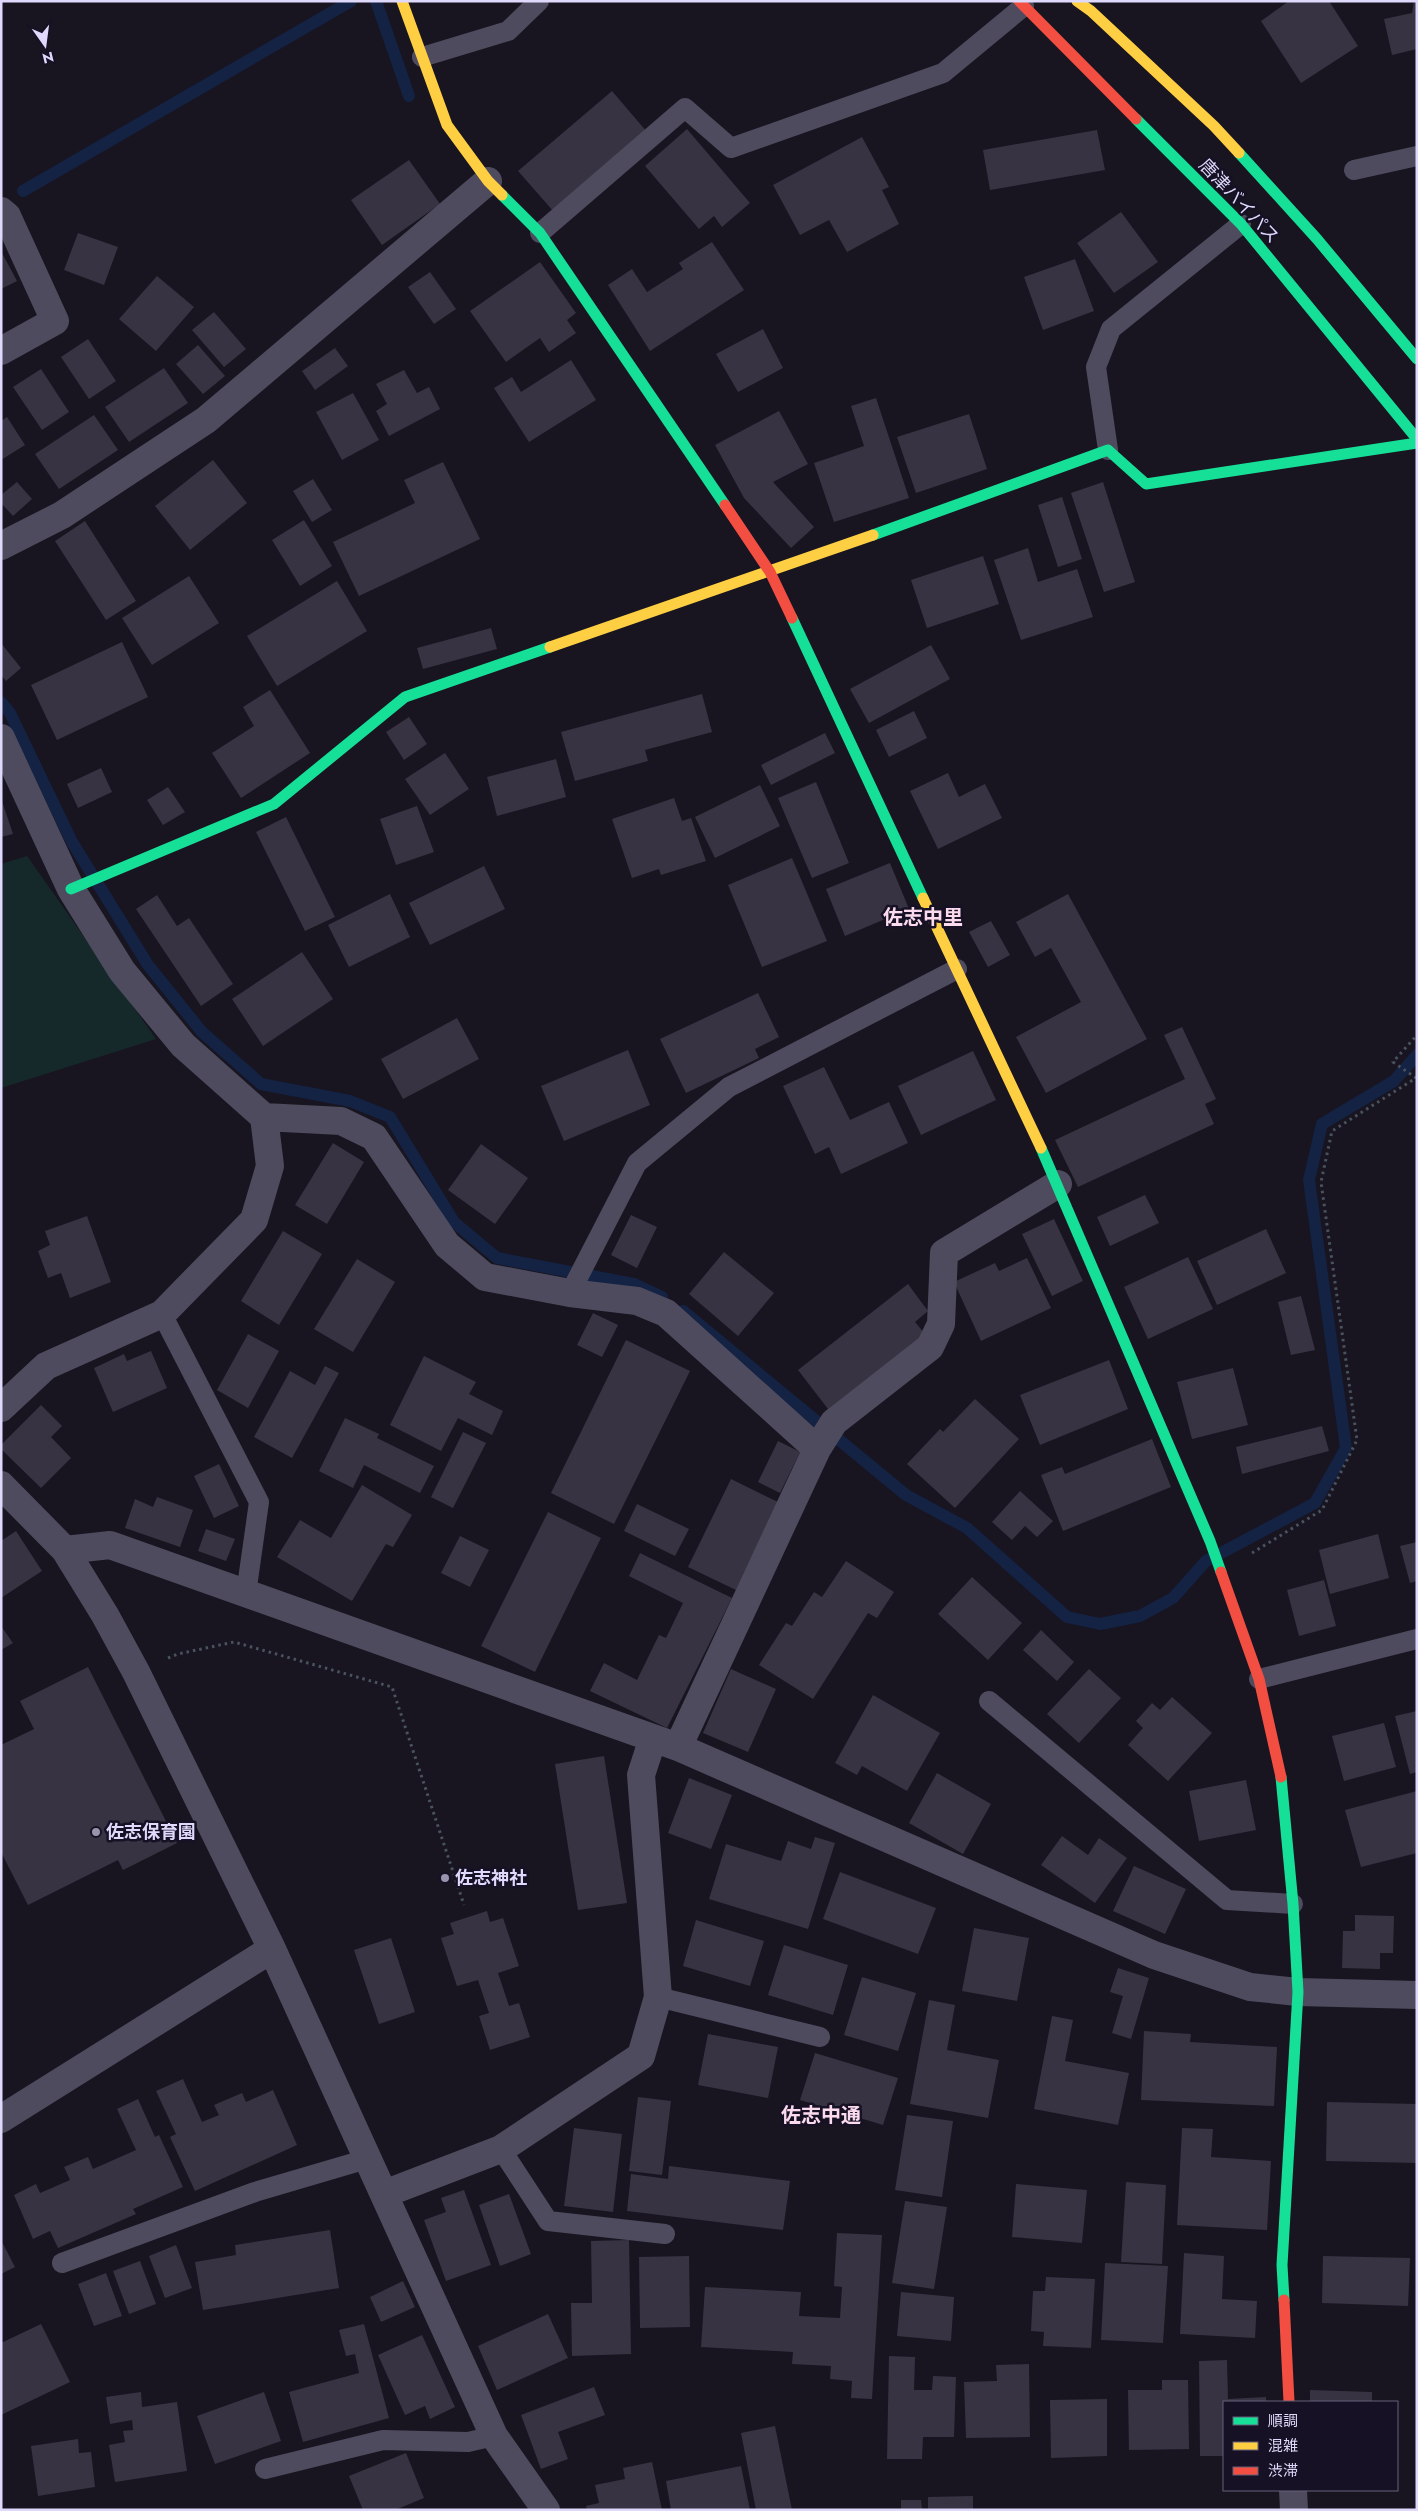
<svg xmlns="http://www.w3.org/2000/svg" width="1418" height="2511" viewBox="0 0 1418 2511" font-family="Jost,'Noto Sans JP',sans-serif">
	<rect width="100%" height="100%" fill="#181520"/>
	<path fill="#15292b" d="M27 856 156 1039 1 1088V864Z"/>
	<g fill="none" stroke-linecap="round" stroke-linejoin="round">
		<path stroke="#142243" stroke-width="12" d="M376 1 409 96
			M23 191 351 1
			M1 702 10 713 72 842 148 965 202 1032 261 1084 350 1101 390 1117 454 1222 497 1258 634 1284 662 1297
			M683 1311 906 1495 967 1528 1067 1617 1100 1624 1140 1616 1173 1598 1206 1561 1315 1503 1346 1448 1309 1180 1322 1124 1394 1081 1417 1055"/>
	</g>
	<path fill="#373342" d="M1289 1H1329L1358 46 1301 83 1261 21Z
		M1414 1H1417V49L1392 55 1384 19 1412 13Z
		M612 91 647 132 554 212 518 171Z
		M687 129 750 203 722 227 714 216 699 229 645 166Z
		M1097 130 1105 170 990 190 983 150Z
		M862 137 889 187 882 190 899 224 847 252 829 220 800 235 773 185Z
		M409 160 440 204 382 245 351 200Z
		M1121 212 1158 262 1114 293 1077 243Z
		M78 233 118 247 104 285 64 270Z
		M712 242 744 290 650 351 608 285 632 269 647 292 683 269 679 263Z
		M1 251 17 281 1 289Z
		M1075 259 1094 311 1043 330 1024 277Z
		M540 262 576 313 567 320 576 333 549 352 540 338 506 362 470 311Z
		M430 272 456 309 434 324 408 287Z
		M157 276 194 307 156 351 119 319Z
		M214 312 246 349 224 367 192 330Z
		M763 329 783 368 738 392 716 354Z
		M88 339 116 381 89 399 61 357Z
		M198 345 225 376 203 394 176 364Z
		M335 348 348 366 315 390 302 371Z
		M571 360 596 400 529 442 494 388 512 377 521 392Z
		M164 368 188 403 129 442 105 407Z
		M41 369 69 412 42 430 13 387Z
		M404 370 417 393 429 387 440 409 389 436 376 411 387 404 376 384Z
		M353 393 379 440 342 460 316 412Z
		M876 398 909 498 834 522 814 463 864 446 851 406Z
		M779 411 808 464 773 482 814 527 791 548 744 498 715 445Z
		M969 414 987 469 916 493 897 437Z
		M94 415 118 450 59 489 35 454Z
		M7 417 25 445 1 460V421Z
		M213 460 247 503 190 550 155 506Z
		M443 462 480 539 359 596 333 542 415 503 404 480Z
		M313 479 332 510 312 522 293 491Z
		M17 482 32 499 13 516 1 503V495Z
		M1103 482 1135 582 1104 592 1071 493Z
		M1062 497 1082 559 1058 567 1038 505Z
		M304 520 332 566 300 586 272 540Z
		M85 521 136 601 106 620 55 541Z
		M1028 548 1038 582 1077 569 1093 617 1021 640 994 560Z
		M983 556 999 604 927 628 911 580Z
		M189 576 219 623 152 665 122 618Z
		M337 581 367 631 277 686 247 636Z
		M491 628 497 649 423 669 417 648Z
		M122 642 148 697 57 740 31 685Z
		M1 643 21 668 6 681 1 675Z
		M931 645 950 679 869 723 850 689Z
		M270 690 310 753 241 798 212 753 254 726 243 707Z
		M702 694 712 732 645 750 648 761 575 781 561 732Z
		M914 711 927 738 889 757 876 730Z
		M409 717 427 744 404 760 386 732Z
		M825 733 835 753 771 785 761 765Z
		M445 753 469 789 430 815 405 779Z
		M556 759 566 797 497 816 487 777Z
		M101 768 112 792 78 808 67 784Z
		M948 773 959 797 985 784 1002 818 938 849 910 791Z
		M816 782 849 863 812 878 778 798Z
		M760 785 780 826 715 858 695 817Z
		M168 787 185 812 163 825 147 800Z
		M1 798 13 834 1 837Z
		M674 798 682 821 691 818 706 861 661 875 659 869 632 878 612 819Z
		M417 806 434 852 396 865 380 819Z
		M286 817 335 917 305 931 256 832Z
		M792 858 827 941 762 967 728 885Z
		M890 863 909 909 845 936 826 889Z
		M484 866 505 909 430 945 409 903Z
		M390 894 410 937 349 967 328 925Z
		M1068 894 1147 1039 1046 1093 1016 1037 1081 1002 1051 948 1035 957 1016 922Z
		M157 895 177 926 189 918 233 984 201 1006 136 909Z
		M991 921 1010 955 988 967 969 932Z
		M302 952 333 999 263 1046 232 999Z
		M758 993 779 1037 755 1049 759 1058 686 1093 660 1039Z
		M457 1018 479 1059 403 1099 381 1059Z
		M1182 1027 1216 1099 1205 1104 1214 1124 1078 1187 1055 1140 1185 1079 1164 1035Z
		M628 1050 650 1105 564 1141 541 1086Z
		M973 1051 996 1100 921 1135 898 1086Z
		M824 1067 850 1120 889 1102 908 1143 841 1174 829 1147 815 1154 783 1086Z
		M333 1143 364 1162 327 1224 295 1205Z
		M481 1144 528 1178 495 1224 448 1190Z
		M1145 1195 1159 1223 1110 1246 1097 1217Z
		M631 1215 657 1227 637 1268 611 1255Z
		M87 1216 111 1282 70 1298 61 1273 48 1278 38 1251 50 1245 45 1231Z
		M1054 1219 1083 1281 1052 1296 1022 1234Z
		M1266 1229 1286 1273 1217 1305 1197 1261Z
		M283 1231 322 1254 279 1325 241 1301Z
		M724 1252 774 1293 738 1336 689 1294Z
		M1188 1257 1213 1309 1148 1339 1124 1287Z
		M1027 1258 1051 1308 981 1341 954 1282 995 1263 999 1271Z
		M357 1259 395 1282 353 1352 314 1329Z
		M908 1284 928 1311 915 1322 925 1334 828 1409 798 1370Z
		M1301 1296 1315 1350 1291 1355 1278 1302Z
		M593 1313 618 1325 602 1357 577 1345Z
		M248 1334 279 1351 248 1408 217 1390Z
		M626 1340 690 1371 614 1524 551 1493Z
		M151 1351 167 1388 113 1412 94 1368 124 1354 127 1361Z
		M424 1356 476 1382 469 1394 503 1411 492 1435 458 1418 441 1451 390 1425Z
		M1109 1360 1128 1409 1040 1445 1020 1395Z
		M325 1366 339 1373 292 1458 254 1437 290 1371 315 1385Z
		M1233 1368 1248 1425 1192 1439 1177 1382Z
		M975 1399 1019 1439 955 1508 907 1464 940 1429 943 1432Z
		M41 1405 62 1426 51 1437 71 1458 41 1488 1 1449V1445Z
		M345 1418 379 1434 377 1438 434 1466 420 1493 364 1465 353 1488 319 1471Z
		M1322 1426 1329 1451 1242 1474 1236 1447Z
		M463 1432 486 1443 453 1508 431 1497Z
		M1152 1439 1171 1487 1063 1531 1041 1475 1062 1467 1065 1474Z
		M778 1441 800 1452 780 1493 758 1482Z
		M219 1464 239 1506 214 1518 194 1476Z
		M731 1479 778 1502 736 1590 688 1567Z
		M362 1485 412 1515 393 1547 386 1544 352 1601 277 1557 300 1520 331 1538Z
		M1020 1491 1053 1521 1037 1537 1025 1526 1012 1540 992 1522Z
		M157 1497 193 1510 180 1547 125 1528 135 1499 153 1507Z
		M637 1504 689 1529 675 1556 624 1531Z
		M548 1512 601 1538 535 1672 481 1646Z
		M206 1529 235 1539 226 1561 198 1551Z
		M16 1531 42 1571 1 1598V1541Z
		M1378 1534 1389 1578 1330 1594 1319 1550Z
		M460 1536 489 1550 470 1587 441 1573Z
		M1417 1542V1581L1410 1583 1400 1546Z
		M640 1553 732 1598 667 1728 590 1691 604 1663 637 1680 659 1635 666 1638 683 1603 629 1576Z
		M846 1561 894 1592 877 1618 868 1613 813 1699 759 1665 786 1623 792 1626 814 1592 822 1597Z
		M972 1577 1022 1623 988 1660 938 1614Z
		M1324 1580 1336 1626 1299 1636 1287 1590Z
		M1 1626 13 1643 1 1650Z
		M1041 1630 1074 1662 1057 1681 1023 1650Z
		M88 1667 177 1843 123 1870 118 1860 28 1905 1 1852V1745L34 1729 20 1701Z
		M731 1669 776 1689 748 1752 703 1733Z
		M1089 1669 1121 1698 1079 1743 1047 1714Z
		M873 1695 940 1733 907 1791 862 1766 857 1775 835 1763Z
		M1172 1697 1212 1733 1168 1781 1128 1745 1143 1728 1136 1721 1152 1703 1160 1710Z
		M1417 1711V1772L1410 1774 1395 1716Z
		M1384 1723 1396 1767 1344 1781 1332 1736Z
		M604 1756 627 1903 578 1910 555 1764Z
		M937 1773 991 1804 963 1854 909 1823Z
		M689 1778 732 1795 711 1849 668 1833Z
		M1246 1780 1256 1830 1199 1841 1189 1791Z
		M1417 1791V1853L1361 1867 1345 1810Z
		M1062 1836 1088 1855 1099 1838 1127 1858 1095 1903 1041 1865Z
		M815 1837 835 1843 808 1929 709 1899 726 1844 781 1861 788 1841 811 1849Z
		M1134 1866 1186 1889 1165 1934 1113 1911Z
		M840 1872 936 1908 918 1954 823 1919Z
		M487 1911 490 1922 503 1918 519 1966 498 1973 509 2006 519 2003 530 2037 490 2050 479 2016 489 2013 478 1980 457 1986 441 1938 454 1934 450 1923Z
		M1355 1915 1394 1916 1393 1953H1380V1969L1342 1968 1343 1931H1355Z
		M696 1920 764 1941 750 1986 683 1966Z
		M974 1928 1029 1938 1017 2001 962 1991Z
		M391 1938 415 2012 379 2024 354 1950Z
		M784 1945 848 1965 833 2015 768 1995Z
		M1118 1968 1149 1978 1131 2039 1112 2033 1123 1996 1110 1992Z
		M862 1977 916 1993 898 2051 844 2035Z
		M929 2000 955 2005 947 2050 999 2060 988 2118 910 2104Z
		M1052 2016 1073 2020 1065 2061 1129 2073 1118 2125 1034 2109Z
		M1144 2031 1191 2034 1190 2042 1277 2047 1274 2106 1141 2100Z
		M708 2034 778 2047 768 2098 698 2085Z
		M815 2053 898 2078 883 2125 800 2100Z
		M183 2079 202 2122 219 2115 214 2105 242 2093 246 2102 273 2090 297 2145 195 2191 170 2137 176 2134 156 2091Z
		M638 2097 671 2101 662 2175 629 2171Z
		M138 2099 155 2137 159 2135 183 2187 133 2209 136 2214 58 2248 50 2231 33 2239 14 2195 36 2184 40 2193 70 2180 64 2167 88 2157 93 2169 136 2150 117 2109Z
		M1327 2102 1417 2104V2163L1326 2161Z
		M907 2115 953 2121 942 2197 895 2190Z
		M574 2128 622 2134 613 2212 564 2206Z
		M1182 2128 1213 2129 1211 2157 1271 2161 1267 2230 1177 2225Z
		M669 2166 790 2181 783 2230 627 2211 631 2174 668 2179Z
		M1126 2182 1166 2185 1162 2264 1121 2262Z
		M1016 2184 1087 2190 1082 2243 1012 2237Z
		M464 2190 491 2265 446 2281 424 2220 446 2212 441 2198Z
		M509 2194 531 2254 500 2266 479 2205Z
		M905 2201 947 2207 934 2289 892 2283Z
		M330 2230 339 2288 203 2310 195 2262 236 2255 235 2245Z
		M837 2233 882 2235 872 2399 851 2398 852 2381 830 2379 831 2366 792 2364 793 2352 701 2347 705 2287 801 2292 799 2316 840 2318 842 2287 834 2286Z
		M1 2240 15 2267 1 2274Z
		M629 2240 631 2354 572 2356 571 2303H592L591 2241Z
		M176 2245 192 2288 165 2298 149 2256Z
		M1184 2253 1224 2256 1222 2299 1257 2301 1255 2338 1180 2334Z
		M689 2256 690 2327 640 2328 639 2257Z
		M1323 2256 1410 2258 1408 2306 1322 2303Z
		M140 2261 156 2304 129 2314 113 2271Z
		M1105 2263 1168 2266 1163 2343 1101 2340Z
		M106 2273 122 2316 94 2326 78 2284Z
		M1046 2277 1095 2279 1091 2348 1043 2346 1044 2332 1031 2331 1033 2291H1045Z
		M403 2281 415 2307 381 2322 370 2297Z
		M901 2292 954 2297 951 2341 897 2336Z
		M548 2314 568 2358 497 2390 478 2346Z
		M41 2324 70 2382 1 2415V2343Z
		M364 2324 389 2418 303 2442 289 2392 359 2373 355 2354 346 2356 339 2330Z
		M422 2335 455 2407 430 2419 425 2406 405 2415 378 2355Z
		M889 2356 915 2357 914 2390H932L933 2376 956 2377 954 2437H923L922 2459H887Z
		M1227 2360 1228 2399 1266 2397V2402H1224V2456H1200L1199 2361Z
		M1029 2364 1030 2437 966 2438 964 2382 997 2381 996 2365Z
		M1162 2380H1188L1189 2449 1129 2450 1128 2390H1162Z
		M594 2387 605 2415 558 2432 568 2459 541 2469 521 2415Z
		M1310 2390 1372 2392V2402H1310Z
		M141 2392 142 2407 177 2402 187 2471 115 2482 109 2445 125 2442 123 2431 133 2430 132 2420 110 2424 106 2397Z
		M264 2392 281 2441 215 2464 197 2416Z
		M1107 2399V2456L1051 2458 1050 2400Z
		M775 2426 792 2510H756L741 2433Z
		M78 2439 79 2453 91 2452 95 2487 38 2496 31 2446Z
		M406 2453 424 2498 395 2510H363L349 2476Z
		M652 2462 662 2510H587L586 2506 599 2503 595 2485 625 2479 623 2468Z
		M741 2466 750 2510H671L666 2481Z
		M973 2496V2510H928V2497Z
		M901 2500H921L922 2510H901Z"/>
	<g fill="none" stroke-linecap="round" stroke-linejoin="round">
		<path stroke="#49525f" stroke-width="3" stroke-dasharray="2.5 4" stroke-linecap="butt" d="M1252 1553 1322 1510 1357 1440 1321 1182 1332 1131 1416 1078 1393 1062 1417 1035
			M168 1658 178 1654 234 1642 392 1687 464 1905"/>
		<path stroke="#4e4b5f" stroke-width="20" d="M422 57 508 31 539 1
			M1354 170 1417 156
			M540 233 685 108 731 148 943 73 1024 6
			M1108 450 1096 367 1111 329 1241 224
			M570 1293 637 1163 729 1087 957 969
			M162 1314 259 1502 246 1594
			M1259 1679 1417 1639
			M989 1701 1227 1900 1293 1904
			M658 1997 820 2037
			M501 2149 548 2221 665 2234
			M62 2263 255 2192 367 2159
			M265 2469 383 2440 468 2442 494 2436"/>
		<path stroke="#4e4b5f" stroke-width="28" d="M1 211 7 216 55 321 1 351
			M1 546 62 515 206 420 488 181
			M1 738 71 889 122 971 183 1045 264 1117 341 1121 374 1137 447 1245 485 1277 570 1293 637 1301 666 1313 817 1449
			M1 1408 46 1366 162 1314 254 1220 270 1166 264 1117
			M1 1485 65 1550 105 1615 136 1672 272 1949 494 2436 546 2510
			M65 1550 110 1545 678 1747 1154 1955 1250 1987 1298 1992 1417 1995
			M678 1747 817 1449 834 1422 930 1347 941 1324 944 1253 1058 1184
			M1 2119 272 1949
			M384 2194 501 2149 641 2056 658 1997 641 1775 653 1738
			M1293 2490 1294 2510"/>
		<path stroke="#16e098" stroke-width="11" d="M1136 119 1241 224 1417 439
			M1239 153 1317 239 1417 359
			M502 195 540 233 725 505
			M873 535 1108 450 1146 484 1417 443
			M792 618 923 898
			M71 889 274 804 405 697 550 647
			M1041 1148 1210 1541 1221 1572
			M1281 1777 1293 1904 1298 1992 1282 2265 1284 2300"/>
		<path stroke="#ffcf43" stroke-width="11" d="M402 1 447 125 488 181 502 195
			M1077 1 1091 11 1214 126 1239 153
			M550 647 873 535
			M923 898 1041 1148"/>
		<path stroke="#f24e42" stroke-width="11" d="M1019 1 1136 119
			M725 505 770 572 792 618
			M1221 1572 1259 1679 1281 1777
			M1284 2300 1289 2402"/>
	</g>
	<g fill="#9994ae" stroke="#161124" stroke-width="2">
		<circle cx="96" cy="1832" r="5"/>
		<circle cx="445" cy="1878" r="5"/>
	</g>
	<g text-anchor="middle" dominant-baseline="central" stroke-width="5" stroke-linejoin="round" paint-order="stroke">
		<g font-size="18" fill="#dfd9fb" stroke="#161124">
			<text transform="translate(1239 201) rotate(47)">唐津バイパス</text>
		</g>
		<g font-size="18" font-weight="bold" fill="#dfd9fb" stroke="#161124" text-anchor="start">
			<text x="106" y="1832">佐志保育園</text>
			<text x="455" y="1878">佐志神社</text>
		</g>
		<g font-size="20" font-weight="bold" fill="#fbdaed" stroke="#161124">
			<text x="923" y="917">佐志中里</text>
			<text x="821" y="2115">佐志中通</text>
		</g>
	</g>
	<rect width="1418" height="2511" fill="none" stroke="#dfd9fb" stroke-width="5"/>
	<rect x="1223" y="2401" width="175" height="90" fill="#161124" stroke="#66617a"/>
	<rect x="1233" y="2417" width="25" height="8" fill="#16e098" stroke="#66617a"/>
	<text x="1268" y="2426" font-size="15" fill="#dfd9fb">順調</text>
	<rect x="1233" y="2442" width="25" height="8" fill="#ffcf43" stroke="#66617a"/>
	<text x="1268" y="2451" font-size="15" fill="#dfd9fb">混雑</text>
	<rect x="1233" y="2467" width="25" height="8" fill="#f24e42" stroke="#66617a"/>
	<text x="1268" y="2476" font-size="15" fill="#dfd9fb">渋滞</text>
	<g transform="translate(45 45) rotate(166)" stroke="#161124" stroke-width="4" paint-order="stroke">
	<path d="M0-4L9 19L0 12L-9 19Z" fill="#dfd9fb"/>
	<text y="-8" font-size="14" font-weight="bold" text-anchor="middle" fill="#dfd9fb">N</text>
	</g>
</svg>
